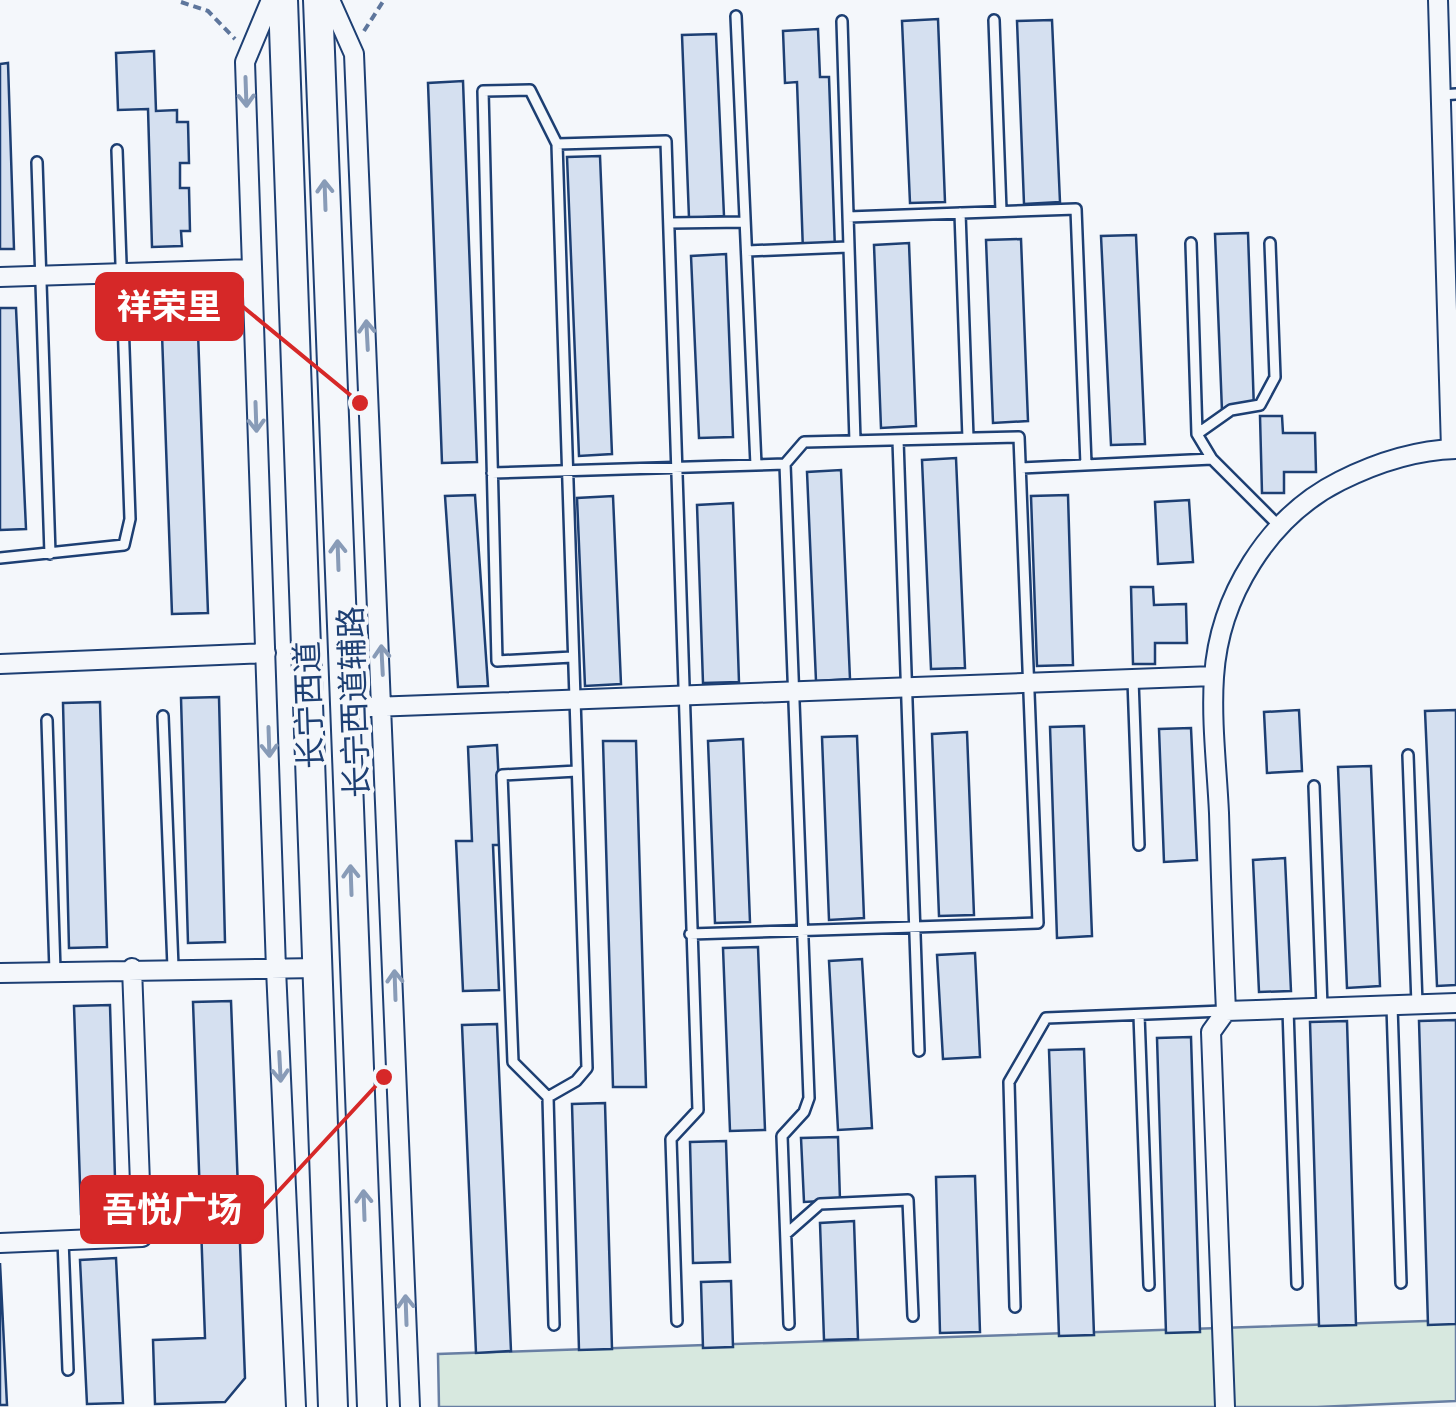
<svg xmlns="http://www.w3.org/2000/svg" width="1456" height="1407" viewBox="0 0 1456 1407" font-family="'DM Sans','Noto Sans SC',sans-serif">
	<rect width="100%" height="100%" fill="#f4f7fb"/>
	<path fill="#d7e8df" stroke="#687fa3" stroke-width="2.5" d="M1456 1320V1401L1317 1407H439L438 1354Z"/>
	<path fill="#d5e0f0" stroke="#1d3f73" stroke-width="2.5" d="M938 19 945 202 910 203 902 21Z
		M1052 20 1060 202 1024 204 1017 21Z
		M818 29 820 77H829L835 250 803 251 797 82 785 83 783 31Z
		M716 34 724 216 689 218 682 35Z
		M154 51 156 111 177 110V122H188L189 163H180V188H189L190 231H181L182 246 152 247 148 109 118 110 116 53Z
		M8 63 14 249H0V64Z
		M463 81 477 462 442 463 428 83Z
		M600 156 612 454 579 456 567 157Z
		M1248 233 1254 410 1222 411 1215 234Z
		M1136 235 1145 444 1111 445 1101 236Z
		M1021 239 1028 421 993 423 986 240Z
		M909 243 916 426 881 428 874 245Z
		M726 254 733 437 699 438 691 256Z
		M197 304 208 613 172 614 161 306Z
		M0 308H16L26 529 0 530Z
		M1260 416H1282L1283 433H1315L1316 472H1284V493H1262Z
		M956 458 965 668 931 669 922 460Z
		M841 470 850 679 816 681 807 472Z
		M475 495 488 686 458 687 445 496Z
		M1068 495 1073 665 1037 666 1031 496Z
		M613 496 621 684 585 686 577 498Z
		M1189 500 1193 562 1158 564 1155 502Z
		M733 503 739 682 703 683 697 505Z
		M1131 587H1153L1154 605 1186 604 1187 643H1155V664H1133Z
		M219 697 225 942 188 943 181 698Z
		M100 702 107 947 69 948 63 703Z
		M1299 710 1302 771 1267 773 1264 712Z
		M1456 710V985L1437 986 1425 711Z
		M1084 726 1092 936 1057 938 1050 727Z
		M1191 728 1197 860 1164 862 1159 729Z
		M967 732 974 915 939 916 932 734Z
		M857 736 864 918 829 920 822 737Z
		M743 739 750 922 715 923 708 741Z
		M603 741H636L646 1087H613Z
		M497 745 502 845H493L499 990 463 991 456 841H472L468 747Z
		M1371 766 1380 986 1347 988 1338 767Z
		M1285 858 1291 991 1259 992 1253 860Z
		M758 947 765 1130 730 1131 723 948Z
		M975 953 980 1057 943 1059 937 955Z
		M862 959 872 1128 838 1130 829 961Z
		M231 1001 245 1378 225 1402 155 1404 153 1340 205 1338 193 1002Z
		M110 1005 116 1213 81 1214 74 1006Z
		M1456 1020V1324L1428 1325 1419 1021Z
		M1347 1021 1356 1325 1319 1326 1310 1022Z
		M497 1024 511 1351 476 1353 462 1025Z
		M1191 1037 1200 1332 1166 1333 1157 1038Z
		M1084 1049 1094 1335 1059 1336 1049 1050Z
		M605 1103 612 1349 579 1350 572 1104Z
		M838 1137 840 1200 804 1202 801 1138Z
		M726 1141 730 1262 693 1263 690 1142Z
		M975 1176 980 1332 940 1333 936 1177Z
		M854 1221 858 1339 824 1340 820 1223Z
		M116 1258 123 1403 87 1404 80 1260Z
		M0 1263 7 1405H0Z
		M731 1281 733 1347 703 1348 701 1282Z"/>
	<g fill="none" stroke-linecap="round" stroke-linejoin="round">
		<g stroke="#1d3f73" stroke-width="14">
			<path id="lane" d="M736 16 756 465
				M994 20 1001 211
				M842 21 855 441
				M1441 95 1456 94
				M557 144 530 90 483 91 497 661 572 657
				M37 162 50 554
				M960 213 968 438
				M848 217 1076 209 1086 464
				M669 223 745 222
				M1191 243 1197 434 1212 459
				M747 251 848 247
				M1197 434 1231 410 1260 405 1275 377 1270 243
				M898 440 919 1051
				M785 464 809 1098 804 1112 782 1136 789 1324
				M1021 468 1212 459 1279 526
				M492 473 785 464 804 442 1019 437 1038 923 690 934
				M0 558 124 545 130 519 117 150
				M1133 680 1139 845
				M163 716 173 967
				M47 720 55 971
				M1408 755 1417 1004
				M1314 786 1322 1007
				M1392 1006 1401 1283
				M1288 1009 1297 1284
				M1139 1015 1149 1285
				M548 1097 513 1062 502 775 577 771
				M786 1234 820 1204 908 1200 913 1316
				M63 1240 68 1370
				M1015 1307 1009 1082 1046 1018 1223 1011
				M554 1325 548 1097 576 1081 587 1068 557 144 666 141 698 1110 671 1139 677 1321"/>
		</g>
		<g stroke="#1d3f73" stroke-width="22">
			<path id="street" d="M271 0 245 62 276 969 296 1407
				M330 0 354 54 410 1407
				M1438 0 1451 449
				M0 277 251 269
				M1456 449C1415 450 1376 463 1340 481 1268 517 1219 597 1214 677 1211 721 1217 769 1219 813 1221 879 1223 945 1226 1011L1456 1003
				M0 664 266 653
				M344 708 1214 676
				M0 973 319 968
				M0 1243 142 1237 132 968
				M1225 1407 1211 1032 1226 1011"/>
		</g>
		<g stroke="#1d3f73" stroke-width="32">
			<path id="primary" d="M283 0 333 1407
				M318 0 372 1407"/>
		</g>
		<path stroke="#5e769c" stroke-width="4" stroke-dasharray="8 5" stroke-linecap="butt" d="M181 2 208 11 235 39
			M364 31 384 0"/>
		<use href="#lane" stroke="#f4f7fb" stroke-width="9"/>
		<use href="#street" stroke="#f4f7fb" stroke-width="18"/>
		<use href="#primary" stroke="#f4f7fb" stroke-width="28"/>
	</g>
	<defs><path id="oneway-shaft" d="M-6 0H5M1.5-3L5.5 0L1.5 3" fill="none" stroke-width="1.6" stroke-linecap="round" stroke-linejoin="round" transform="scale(2.5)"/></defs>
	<g stroke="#889bb7">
		<use href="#oneway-shaft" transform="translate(246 92) rotate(88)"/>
		<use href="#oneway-shaft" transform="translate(325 195) rotate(-92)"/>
		<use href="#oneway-shaft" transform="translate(367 335) rotate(-93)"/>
		<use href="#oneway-shaft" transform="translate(256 417) rotate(88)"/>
		<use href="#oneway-shaft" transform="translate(338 555) rotate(-92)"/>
		<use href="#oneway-shaft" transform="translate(382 660) rotate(-93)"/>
		<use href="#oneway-shaft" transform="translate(269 742) rotate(88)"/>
		<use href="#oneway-shaft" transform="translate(351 880) rotate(-92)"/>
		<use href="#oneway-shaft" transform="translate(395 985) rotate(-92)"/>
		<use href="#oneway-shaft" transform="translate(280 1067) rotate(87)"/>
		<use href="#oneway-shaft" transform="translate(364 1205) rotate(-92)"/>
		<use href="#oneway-shaft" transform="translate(406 1310) rotate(-92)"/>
	</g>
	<g text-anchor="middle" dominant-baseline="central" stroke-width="8" stroke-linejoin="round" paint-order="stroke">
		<g font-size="32" fill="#1d3f73" stroke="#f4f7fb">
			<text transform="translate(354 702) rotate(-92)">长宁西道辅路</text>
			<text transform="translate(309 705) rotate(-92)">长宁西道</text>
		</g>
	</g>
	<path fill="none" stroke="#d62828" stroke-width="4" d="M360 403L242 306M384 1077L262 1209"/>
	<g fill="#d62828" stroke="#f4f7fb" stroke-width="4">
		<circle cx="360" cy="403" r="10"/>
		<circle cx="384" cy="1077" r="10"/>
	</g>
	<g fill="#d62828" stroke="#d62828" stroke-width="4">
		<rect x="97" y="274" width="145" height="65" rx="10"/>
		<rect x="82" y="1177" width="180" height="65" rx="10"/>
	</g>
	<g font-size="35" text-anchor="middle" font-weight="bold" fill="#fff">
		<text x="169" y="319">祥荣里</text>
		<text x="172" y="1222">吾悦广场</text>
	</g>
</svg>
